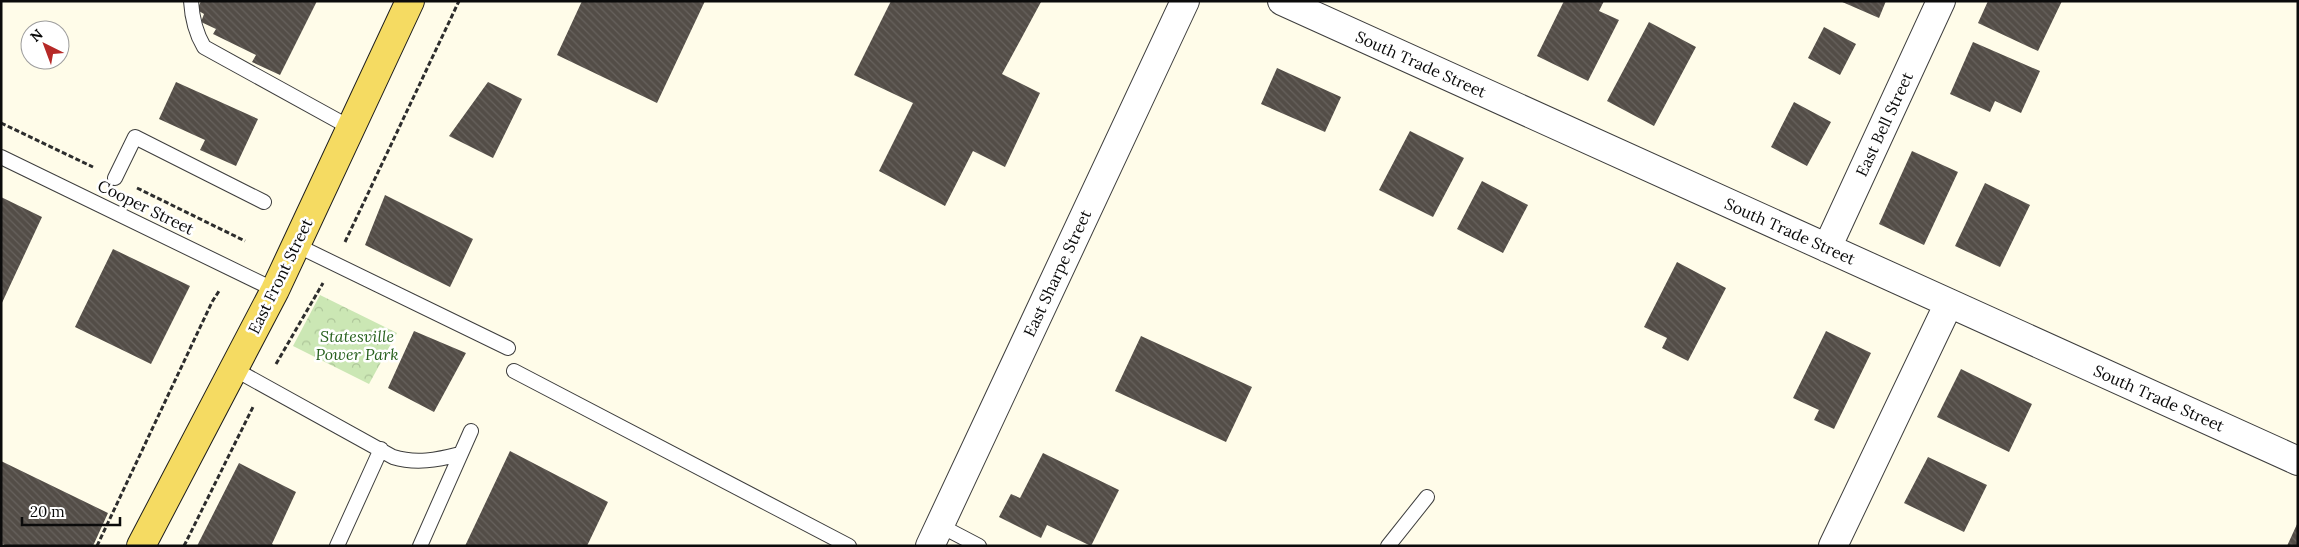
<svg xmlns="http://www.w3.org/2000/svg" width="2299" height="547" viewBox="0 0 2299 547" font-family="Lora,serif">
	<defs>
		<pattern id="park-crowns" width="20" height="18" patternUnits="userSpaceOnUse" patternTransform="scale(1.25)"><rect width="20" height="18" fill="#cbe7b4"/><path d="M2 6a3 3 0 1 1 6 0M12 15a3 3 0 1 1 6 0" fill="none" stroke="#adc599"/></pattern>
		<pattern id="building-back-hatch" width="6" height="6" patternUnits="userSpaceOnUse" patternTransform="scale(1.25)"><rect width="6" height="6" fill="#534d47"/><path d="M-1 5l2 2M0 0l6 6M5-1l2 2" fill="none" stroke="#67625d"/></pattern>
	</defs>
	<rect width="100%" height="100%" fill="#fffce9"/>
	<path fill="url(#park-crowns)" d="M320 295 397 333 369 384 293 346Z"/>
	<path fill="url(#building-back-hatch)" d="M201 1H317L280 75 252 62 256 55 213 34 216 29 201 22 204 14 197 10Z
		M582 1H705L657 103 557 55Z
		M891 1 1041 2 1002 74 1040 93 1005 167 973 151 945 206 879 171 913 103 854 75Z
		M1564 1H1604L1599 11 1619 20 1588 81 1537 56Z
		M1840 1H1886L1879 18Z
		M1988 1H2062L2038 51 1978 23Z
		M1649 22 1696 47 1654 126 1607 101Z
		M1824 27 1856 44 1840 75 1808 58Z
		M1973 42 2040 71 2021 113 1995 101 1990 112 1950 94Z
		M1277 68 1341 97 1325 132 1261 104Z
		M176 82 258 119 236 166 200 150 205 140 159 119Z
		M488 82 522 99 493 158 449 136Z
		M1794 102 1831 122 1807 166 1771 147Z
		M1410 131 1464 158 1433 217 1379 190Z
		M1912 151 1958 172 1924 245 1879 224Z
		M1482 181 1528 205 1503 253 1457 229Z
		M1985 183 2030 205 2000 267 1955 246Z
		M385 195 473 239 450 287 365 245Z
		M1 197 42 217 1 305Z
		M113 249 190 286 151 364 75 327Z
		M1677 262 1726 288 1688 361 1662 348 1667 338 1644 327Z
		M414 331 466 353 434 412 388 388Z
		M1826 331 1871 353 1834 429 1814 420 1819 410 1793 398Z
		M1141 336 1252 387 1226 442 1115 391Z
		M1961 369 2032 404 2009 452 1937 417Z
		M510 451 608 502 587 546H465Z
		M1043 453 1119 490 1091 546 1047 525 1041 538 999 517 1011 494 1020 498Z
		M1928 457 1987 485 1964 532 1904 503Z
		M1 461 108 513 93 546H6L3 544 1 546Z
		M239 463 296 492 272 544 275 546H197Z
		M2298 522V546H2287Z"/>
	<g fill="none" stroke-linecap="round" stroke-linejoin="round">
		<g stroke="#3e3e3e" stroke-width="16">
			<path id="service" d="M191 1C192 17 195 32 204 47L351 128
				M1 157 275 290
				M115 178 135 137 264 202
				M296 245 508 348
				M234 369 393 457C416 464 437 460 460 454
				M514 371 849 546
				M939 525 979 546
				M337 546 381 449
				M420 546 471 431
				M1388 546 1427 497"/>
		</g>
		<g stroke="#3e3e3e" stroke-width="30">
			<path id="minor" d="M1282 1 2298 461
				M1827 248 1941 1
				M930 546 1185 1
				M1833 546 1949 303"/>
		</g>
		<g stroke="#1c1c1c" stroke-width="30">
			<path id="primary" d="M141 546 275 290 410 1"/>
		</g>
		<path stroke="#2d2d2d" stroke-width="3" stroke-dasharray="5 2.5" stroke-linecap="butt" d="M1 123 93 167
			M137 188 245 241
			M345 242 459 1
			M276 364 323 283
			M97 546 212 302 219 291
			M184 546 253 407"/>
		<use href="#service" stroke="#fff" stroke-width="14"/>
		<use href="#minor" stroke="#fff" stroke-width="28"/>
		<use href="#primary" stroke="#f5db62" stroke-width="28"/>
	</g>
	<g text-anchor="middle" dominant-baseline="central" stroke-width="5" stroke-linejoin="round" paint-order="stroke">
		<g font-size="16" fill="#0b0b0b" stroke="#fff">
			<text transform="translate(1421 64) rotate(24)">South Trade Street</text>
			<text transform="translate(1884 124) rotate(-65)">East Bell Street</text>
			<text transform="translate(146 207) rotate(26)">Cooper Street</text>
			<text transform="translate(1790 231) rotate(24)">South Trade Street</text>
			<text transform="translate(1057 273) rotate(-65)">East Sharpe Street</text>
			<text transform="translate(280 276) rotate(-64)">East Front Street</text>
			<text transform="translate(2159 398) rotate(24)">South Trade Street</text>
		</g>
		<g font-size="16" font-style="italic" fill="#27601d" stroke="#fff">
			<text x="357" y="336">Statesville<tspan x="357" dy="18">Power Park</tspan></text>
		</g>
	</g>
	<rect width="2299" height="547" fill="none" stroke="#0b0b0b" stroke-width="5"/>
	<g transform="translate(45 45) rotate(318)"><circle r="24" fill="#ffffff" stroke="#9d9d9d"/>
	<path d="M0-4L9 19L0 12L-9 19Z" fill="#b62927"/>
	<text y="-8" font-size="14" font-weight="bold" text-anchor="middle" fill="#0b0b0b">N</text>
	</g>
	<path d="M22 517v8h98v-8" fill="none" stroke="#0b0b0b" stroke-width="2.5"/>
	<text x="30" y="517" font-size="15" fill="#0b0b0b" stroke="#ffffff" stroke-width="4" paint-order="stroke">20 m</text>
</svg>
